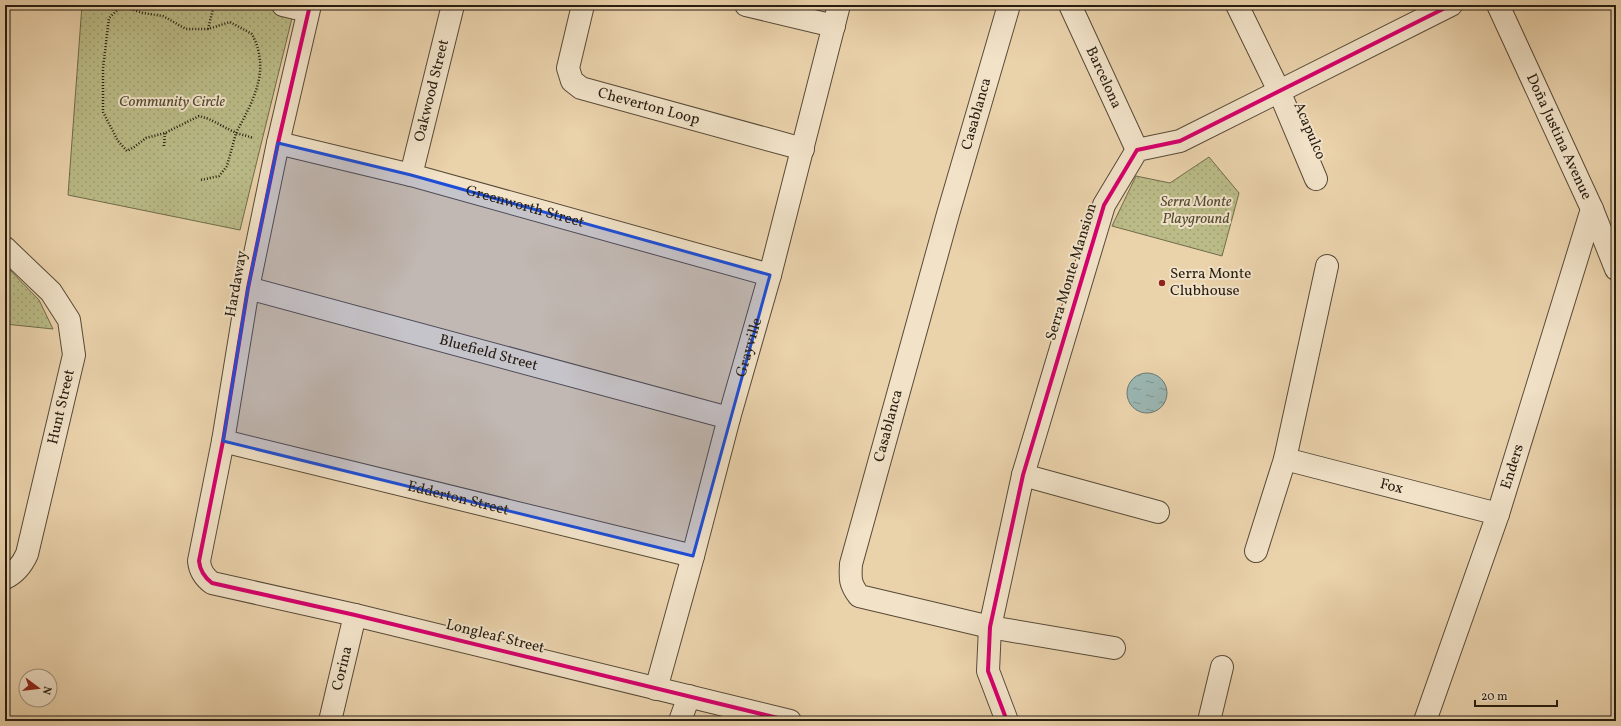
<svg xmlns="http://www.w3.org/2000/svg" width="1621" height="726" viewBox="0 0 1621 726" font-family="Vollkorn,serif">
	<defs>
		<pattern id="park-dots" width="8" height="8" patternUnits="userSpaceOnUse"><rect width="8" height="8" fill="#babb87"/><path d="M2 2h.1M6 6h.1" fill="none" stroke="#a0a074" stroke-width="1.8" stroke-linecap="round"/></pattern>
		<pattern id="water-ripples" width="26" height="14" patternUnits="userSpaceOnUse"><rect width="26" height="14" fill="#9ab6b2"/><path d="M2 4q2-2 4 0t4 0M15 11q2-2 4 0t4 0" fill="none" stroke="#7e938f"/></pattern>
	</defs>
	<rect width="100%" height="100%" fill="#ead2ab"/>
	<filter id="stains"><feTurbulence type="fractalNoise" baseFrequency=".005" numOctaves="4"/><feColorMatrix values="0 0 0 0 .2 0 0 0 0 .09 0 0 0 0 .02 0 0 0 .5 -.17"/></filter>
	<radialGradient id="worn" r=".72"><stop offset=".6" stop-color="#630" stop-opacity="0"/><stop offset="1" stop-color="#630" stop-opacity=".3"/></radialGradient>
	<path fill="url(#park-dots)" stroke="#706c4c" d="M82 5H257L293 14 240 230 68 195Z
		M1209 157 1239 193 1222 256 1112 226 1136 176 1170 183Z
		M5 265 39 300 53 329 5 324Z"/>
	<path fill="url(#water-ripples)" stroke="#6c7972" d="M1127 393a20 20 0 1 1 40 0a20 20 0 1 1-40 0Z"/>
	<g fill="none" stroke-linecap="round" stroke-linejoin="round">
		<g stroke="#584a38" stroke-width="24">
			<g id="minor">
				<path d="M283 5 308 11"/>
				<path d="M310 5 278 143 248 288 223 441 199 561C200 571 204 577 212 583L355 615 790 721"/>
				<path id="s1" d="M583 5 568 68 572 81 581 88 803 149"/>
				<path d="M746 5 834 26"/>
				<path d="M1009 5 948 214 851 564C850 579 850 584 859 596L990 627 1114 648"/>
				<path id="s2" d="M1070 5 1137 150"/>
				<path d="M1237 5 1279 91 1316 179"/>
				<path id="s3" d="M278 143 411 175 770 275"/>
				<path id="s4" d="M411 175 453 5"/>
				<path d="M5 248 51 292 69 320 74 355 27 554C22 565 16 573 5 578"/>
				<path id="s5" d="M248 288 729 418"/>
				<path id="s6" d="M223 441 693 556"/>
				<path id="s7" d="M1285 459 1498 514"/>
				<path d="M1023 475 1158 512"/>
				<path d="M1256 551 1285 459 1327 266"/>
				<path id="s8" d="M656 689 693 556 729 418 770 275 839 5"/>
				<path id="s9" d="M330 721 355 615"/>
				<path d="M680 721 689 696"/>
				<path d="M1007 721 988 671 990 627 1023 475 1104 205 1137 150 1180 141 1451 5"/>
				<path d="M1209 721 1222 667"/>
				<path id="s10" d="M1425 721 1498 514 1592 209"/>
			</g>
		</g>
		<g stroke="#584a38" stroke-width="24">
			<g id="tertiary">
				<path id="s11" d="M1498 5 1592 209 1616 269"/>
			</g>
		</g>
		<path stroke="#271d11" stroke-width="2.5" stroke-dasharray="1 2" stroke-linecap="butt" d="M122 6 143 13 163 16 186 29H208L230 22 252 34C255 40 258 47 259 54 265 82 248 110 236 133L209 119 199 116 165 133 146 138 134 147 127 151 118 141 103 112V68L109 18Z
			M208 29 214 5
			M164 146 165 133
			M201 180 219 176 227 166 236 133 254 138"/>
		<use href="#minor" stroke="#f1e2c8" stroke-width="22"/>
		<use href="#tertiary" stroke="#f1e2c8" stroke-width="22"/>
		<g stroke="#f1e2c8" stroke-width="6">
			<path id="cycleway" d="M310 5 278 143 248 288 223 441 199 561C200 571 204 577 212 583L355 615 790 721
				M1007 721 988 671 990 627 1023 475 1104 205 1137 150 1180 141 1451 5"/>
		</g>
		<use href="#cycleway" stroke="#d6006c" stroke-width="4"/>
	</g>
	<path fill="#1d4ed8" fill-opacity="0.2" stroke="#1d4ed8" stroke-width="3" stroke-linejoin="round" d="M278 143 411 175 770 275 693 556 223 441 248 288Z"/>
	<circle fill="#8f2418" stroke="#f1e2c8" stroke-width="1.5" cx="1162" cy="283" r="4"/>
	<g text-anchor="middle" dominant-baseline="central" stroke-width="4" stroke-linejoin="round" paint-order="stroke">
		<g font-size="15" fill="#271d11" stroke="#f1e2c8">
			<text stroke="none"><textPath href="#s2" startOffset="80">Barcelona</textPath></text>
			<text stroke="none"><textPath href="#s4" startOffset="87">Oakwood Street</textPath></text>
			<text stroke="none"><textPath href="#s1" startOffset="160">Cheverton Loop</textPath></text>
			<text transform="translate(977 114) rotate(-74)">Casablanca</text>
			<text transform="translate(1309 131) rotate(67)">Acapulco</text>
			<text stroke="none"><textPath href="#s11" startOffset="145">Doña Justina Avenue</textPath></text>
			<text stroke="none"><textPath href="#s3" startOffset="255">Greenworth Street</textPath></text>
			<text transform="translate(1072 272) rotate(-73)">Serra Monte Mansion</text>
			<text transform="translate(237 284) rotate(-80)">Hardaway</text>
			<text stroke="none"><textPath href="#s8" startOffset="354">Grayville</textPath></text>
			<text stroke="none"><textPath href="#s5" startOffset="249">Bluefield Street</textPath></text>
			<text transform="translate(62 407) rotate(-77)">Hunt Street</text>
			<text transform="translate(889 426) rotate(-75)">Casablanca</text>
			<text stroke="none"><textPath href="#s10" startOffset="269">Enders</textPath></text>
			<text stroke="none"><textPath href="#s7" startOffset="110">Fox</textPath></text>
			<text stroke="none"><textPath href="#s6" startOffset="242">Edderton Street</textPath></text>
			<text transform="translate(495 637) rotate(14)">Longleaf Street</text>
			<text stroke="none"><textPath href="#s9" startOffset="54">Corina</textPath></text>
		</g>
		<g font-size="15" font-style="italic" fill="#534c34" stroke="#f1e2c8">
			<text x="172" y="102">Community Circle</text>
			<text x="1196" y="202">Serra Monte<tspan x="1196" dy="17">Playground</tspan></text>
		</g>
		<g font-size="15" fill="#271d11" stroke="#f1e2c8" text-anchor="start">
			<text x="1170" y="274">Serra Monte<tspan x="1170" dy="17">Clubhouse</tspan></text>
		</g>
	</g>
	<rect width="1621" height="726" fill="none" stroke="#ead2ab" stroke-width="20"/>
	<rect x="6" y="6" width="1609" height="714" fill="none" stroke="#271d11" stroke-width="2"/>
	<rect x="10" y="10" width="1601" height="706" fill="none" stroke="#271d11"/>
	<g transform="translate(38 688) rotate(105)"><circle r="19" fill="#f1e2c8" stroke="#a0937f"/>
	<path d="M0-3L7 15L0 10L-7 15Z" fill="#8f2418"/>
	<text y="-6" font-size="11" font-weight="bold" text-anchor="middle" fill="#271d11">N</text>
	</g>
	<path d="M1475 700v6h82v-6" fill="none" stroke="#271d11" stroke-width="2"/>
	<text x="1481" y="700" font-size="12" fill="#271d11" stroke="#f1e2c8" stroke-width="3" paint-order="stroke">20 m</text>
	<rect width="100%" height="100%" filter="url(#stains)"/>
	<rect width="100%" height="100%" fill="url(#worn)"/>
</svg>
